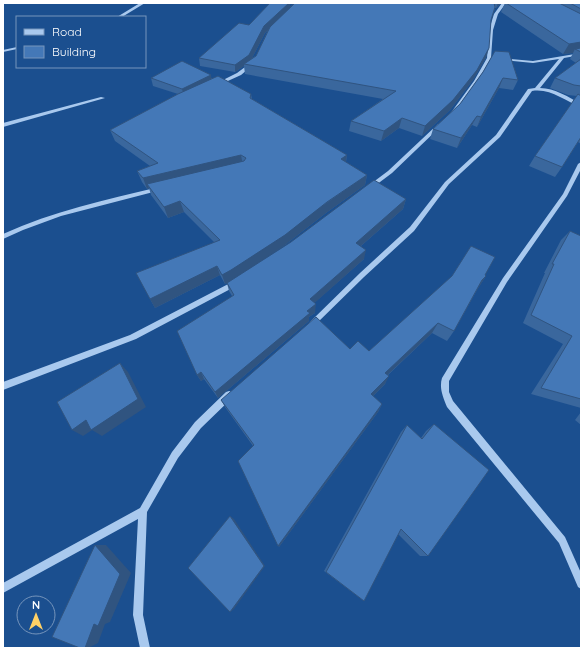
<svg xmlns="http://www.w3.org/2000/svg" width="584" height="651" viewBox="0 0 584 651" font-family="Quicksand,sans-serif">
	<rect width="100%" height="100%" fill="#1b4f8f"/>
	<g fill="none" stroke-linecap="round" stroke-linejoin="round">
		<path fill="#a9c9ee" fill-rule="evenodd" d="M140 3H145L122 17H117Z
			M502 3H506L498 14 493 30 491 58 478 81 454 115H450V114L474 81 487 58 489 30 494 14Z
			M17 47V49L3 52V50Z
			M581 53V55L564 58 540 88C555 88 568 97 581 104V107C564 101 551 88 532 91L500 137 449 184 414 231 364 277 314 326 312 327 310 326 309 324 310 322 360 273 410 227 445 182 496 135 528 89 535 88 559 59 533 63 503 60 501 59V58L533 61Z
			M249 64 253 65 241 75 219 85 215 84 237 73Z
			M101 97 105 98 3 127V123Z
			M438 124 440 125V127L392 173 372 188H368V186L388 171Z
			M581 162V169L567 196 507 282 449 381V392L453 401 565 537 581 573V589L578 587 559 543 447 407C443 397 439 388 442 378L503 278 563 194 578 164Z
			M159 187 161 188V190L61 216 23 230 3 239V234C53 211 106 200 159 187Z
			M236 280 238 281 239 283 238 285 136 339 3 390V382L130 335Z
			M229 391 232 392 233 395 232 398 201 428 178 458 147 512 143 615 150 648H140L133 615 138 519 3 593V583L140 508 172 452 195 422 226 392Z"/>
	</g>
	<path fill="#3a679d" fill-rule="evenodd" d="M290 3V7L295 3H501L496 8H495L491 20 486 58 473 80 450 110 422 136 399 128 381 141 349 131 351 121 383 99 245 74 244 66 235 72 200 66 199 58 249 25ZM268 30 256 56 252 58 265 33Z
		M505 3H581V144L578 142 562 167 555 177 529 166 535 156 577 96 568 95 550 88 555 78 576 63 570 59 573 53 563 54 501 12Z
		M483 72 518 80 513 90 499 88 477 127 472 125 457 148 430 139 433 129 460 104Z
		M151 78H212L251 94 252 99 347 155 346 162 367 175 365 185 326 213 285 245 259 262 406 199 403 209 361 246 364 259 314 303 315 313 309 317V321L218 398 204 379 201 381 197 375 232 296 229 291 227 283 225 284 220 275 155 308 150 299 214 242 184 212 168 218 151 195 149 188 147 189 142 182 137 171 150 166 115 141 110 130 178 94 153 86Z
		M570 231 581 236V408L531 394 563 344 523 323 545 273H544L561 240Z
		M485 275 486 276 478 288 454 331 447 341 432 333 388 375 385 384 373 396 382 404 378 412 279 547 253 446 225 407 221 400 350 349 369 351Z
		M581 412V425L575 420Z
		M434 424 428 556H420L398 534 364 601 324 571 401 432 407 425 421 438 426 431Z"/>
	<path fill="#305480" d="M289 3H290V9L265 33 250 62 244 64V66L235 72V65L264 26Z
		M498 3H501L496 8Z
		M581 42V51L575 49 573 53 563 54 569 44Z
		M489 48 486 58 473 80 450 110 422 136 425 126Z
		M211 75 212 83 184 96 182 89Z
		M503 78 499 88 477 127 481 117Z
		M477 116 472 125 457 148 461 138Z
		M402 118 399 128 381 141 384 131Z
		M241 155 243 166 147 184 149 188 147 189 143 178Z
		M347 155 345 166 341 159Z
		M367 175 365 185 326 213 285 245 233 280 225 284 222 275Z
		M406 199 403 209 354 252 356 243Z
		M180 201 184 212 168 218 164 207Z
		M366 250 364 259 310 307V299Z
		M217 266 220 275 155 308 150 299Z
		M486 276 479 287 475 291 482 280Z
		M316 304 315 313 309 317V321L218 398 215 392 307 311Z
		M438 323 432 333 381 381 385 373Z
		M120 363 128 372 146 407 102 436 92 430 83 436 72 430 86 420Z
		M201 372 204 379 201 381 197 375Z
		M389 376 385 384 367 402 371 394Z
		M382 404 378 412 279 547 278 546Z
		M230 516 234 519 265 566 234 609 230 612Z
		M95 545H106L131 573 110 622 105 624 98 643 88 648H85L94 624Z"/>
	<path fill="#4478b7" stroke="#305480" d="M270 3H289L264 26 249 55 235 65 199 58 239 23 249 25Z
		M295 3H494L495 7 491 20 489 48 477 70 453 100 425 126 402 118 384 131 351 121 396 91 244 64 256 56 270 27Z
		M506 3H559L581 14V42L569 44Z
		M570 3H581V9Z
		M581 48V52L575 49Z
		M495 51 509 52 518 80 503 78 481 117 477 116 461 138 433 129 460 104 483 72Z
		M581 59V86L574 85 555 78Z
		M182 61 211 75 182 89 151 78Z
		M218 76 251 94 250 98 347 155 341 159 367 175 327 202 285 235 231 270 222 275 217 266 150 299 136 273 220 240 180 201 164 207 147 184 244 161 246 158 241 155 143 178 137 171 158 163 110 130 178 94Z
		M578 94 581 96V137L562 167 535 156Z
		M374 180 406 199 356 243 366 250 310 299 316 304 307 311 310 313 215 392 201 372 197 375 177 331 234 295 227 283 291 242Z
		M570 231 581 236V399L541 388 572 336 531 315 554 264H552Z
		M471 246 495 257 485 275 486 276 482 280 454 331 438 323 385 373 389 376 371 394 382 404 278 546 238 461 254 445 221 400 316 317 350 349 358 341 369 351 452 276Z
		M120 363 138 399 91 430 86 420 72 430 57 402Z
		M434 424 489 470 428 556 401 529 364 601 326 572 407 425 422 439Z
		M230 516 264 566 230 612 188 568Z
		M95 545 120 574 98 626 94 624 85 648H80L52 637Z"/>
	<rect width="584" height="651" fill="none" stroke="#ffffff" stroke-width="8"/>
	<rect x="16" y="16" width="130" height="52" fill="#1b4f8f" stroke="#7695bc"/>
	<rect x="24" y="29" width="20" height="6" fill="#a9c9ee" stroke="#7695bc"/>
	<text x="52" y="36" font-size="12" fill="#ffffff">Road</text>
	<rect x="24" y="46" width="20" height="12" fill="#4478b7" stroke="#7695bc"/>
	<text x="52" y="56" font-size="12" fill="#ffffff">Building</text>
	<g transform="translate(36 615)"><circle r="19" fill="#1b4f8f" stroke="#7695bc"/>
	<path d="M0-3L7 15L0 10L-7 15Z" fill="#ffd166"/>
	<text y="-6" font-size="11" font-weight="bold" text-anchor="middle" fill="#ffffff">N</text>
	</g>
</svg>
